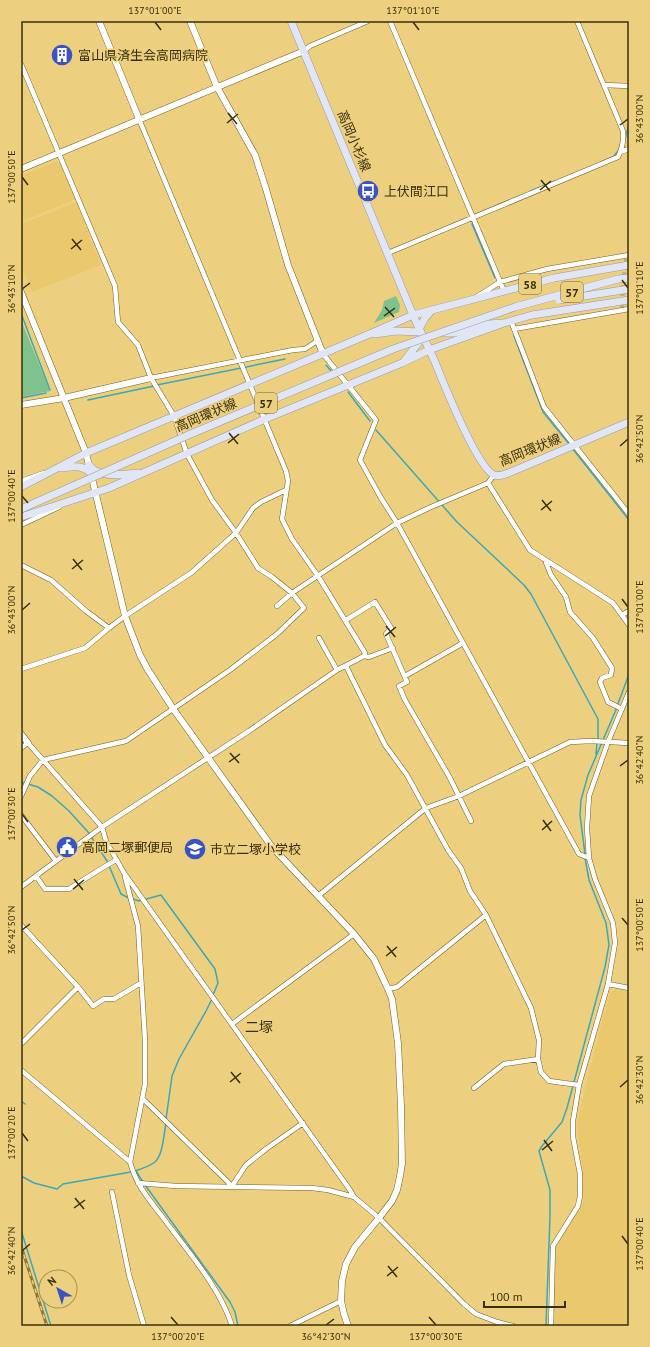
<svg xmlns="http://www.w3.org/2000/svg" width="650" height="1347" viewBox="0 0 650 1347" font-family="'PT Sans','Noto Sans JP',sans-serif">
	<rect width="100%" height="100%" fill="#edd07f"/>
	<path fill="#e9c86e" d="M55 162 61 163 76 199 21 222V176Z
		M76 202 101 265 32 292 21 265V224Z
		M617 988 629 991V1326H553L555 1253 556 1245 580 1209 583 1201V1176L577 1124 582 1101 603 1017 611 992Z"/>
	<path fill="#80c28d" d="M396 296 400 305 399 312 374 323 382 310 384 301Z
		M21 320 50 391 21 397Z"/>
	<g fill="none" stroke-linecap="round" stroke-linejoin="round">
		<path stroke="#3ba8b9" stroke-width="1.5" d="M625 140 629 123
			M601 162 613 157 618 151
			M531 191 555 181
			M498 205 522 195
			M474 223 472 224 495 278
			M21 313 50 390
			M514 336 543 412 570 445
			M326 365 332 372
			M157 385 285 359
			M348 392 370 421
			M21 398 46 393
			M88 400 154 386
			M376 430 457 522 524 585 531 594 598 719V740
			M572 448 629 520
			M596 754 597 743
			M21 782 38 787 52 796 69 811 88 832 107 861 121 894 129 898
			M585 854 580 815 581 800 588 775 615 712 629 674
			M133 899 139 901 161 895 215 969 218 983 213 995
			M21 1101 25 1104
			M166 1119 172 1076 179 1059 206 1011 212 999
			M135 1171C141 1169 150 1166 155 1162 163 1155 164 1133 166 1123
			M136 1171 143 1182
			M21 1176 34 1183 57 1189 63 1184 131 1172
			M145 1185 230 1302 235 1312 238 1326
			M21 1230 51 1326
			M546 1326 550 1216V1190L539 1151 542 1146 562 1122 567 1108 605 967 609 945 606 923 589 880 585 858"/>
		<path stroke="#c9b068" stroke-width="4.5" stroke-dasharray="4.5 2" stroke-linecap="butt" d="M622 309 623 283 627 256"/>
		<g stroke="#755f21" stroke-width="5.5">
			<path id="street" d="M390 21 504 291
				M304 51 310 46 368 21
				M21 64 115 286 118 322 138 345 151 378 174 416 187 454 212 500 236 533 258 568 272 577 292 593 304 608 277 634 230 670 126 741 43 760 30 776 21 796
				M605 85 629 86
				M620 152 629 149
				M388 253 618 157C622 150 624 139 623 131L577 21
				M478 296 500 282 547 269 629 255
				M511 321 544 407 629 514
				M514 329 629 309
				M323 354 376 420 360 460 381 498 397 523 579 854 589 858
				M151 378 293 350 305 349 317 341
				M21 481 44 473
				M488 483 530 550 613 603 629 625
				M21 525 59 507
				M545 560 551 575 566 597 570 612 593 638 612 668 611 675 602 678 600 682 608 702 622 709
				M21 565 51 580 86 611 109 628 125 616 191 573 236 533 253 508 261 502 286 490
				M277 606 292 593 397 523 431 507 488 483 494 475
				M622 615 629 611
				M346 620 375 602 391 628 386 634 407 682 399 686 405 700 450 778 471 821
				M319 638 337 670
				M364 656 369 657 393 648
				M346 666 385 745 407 775 448 850 461 868 470 891 486 915 531 1008 539 1040 538 1059 541 1072 549 1081 579 1085
				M21 669 85 648 109 628
				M405 676 463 643
				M21 748 28 743 102 827 106 841 124 873 350 1190 354 1197 379 1218 464 1304 476 1314 497 1322 513 1326
				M21 815 56 861
				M36 876 45 889H69L99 870 116 860
				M125 877 138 926 145 1040V1084L130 1162C136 1184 147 1197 161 1215 185 1248 220 1287 232 1326
				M21 887 102 827 249 731 337 670 364 656 365 653 318 576 292 539 282 519 288 481 286 471 139 119
				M318 896 426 808 459 796 570 742 591 741 629 743
				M21 925 78 987 93 1006 104 999H114L141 983
				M608 984 629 988
				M388 989 397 987 486 915
				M232 1024 354 934
				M21 1044 78 987
				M21 1070 130 1162
				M474 1088 504 1064 538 1059
				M142 1098 232 1186 246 1165 266 1149 303 1123
				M138 1183 176 1186 312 1188 328 1190 354 1197
				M112 1192 129 1275 144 1326
				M290 1326 341 1301
				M551 1326 553 1246 578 1206 580 1196V1174L573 1137V1121L579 1085 608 984 615 943 613 923 595 879 589 858 587 828 589 796 608 742 629 692"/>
		</g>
		<g stroke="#755f21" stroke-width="7">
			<path id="secondary" d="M99 21 139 119
				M190 21 217 87 255 155 266 189 288 265 323 354
				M21 169 304 51
				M21 292 86 453 125 616 140 655 148 670 174 710 272 847 354 934 374 959 388 989 392 999 398 1043 401 1106 402 1164 400 1176 397 1190 392 1201 379 1218 355 1247 346 1264 342 1281 341 1301 344 1314 348 1326
				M21 405 64 398 151 378
				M21 734 28 743"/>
		</g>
		<g stroke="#999b9f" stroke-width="8">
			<path id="primary" d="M291 21 413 315C420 331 428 346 435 362 443 382 477 467 494 475 499 477 506 474 511 472L629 422
				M419 329 425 318 432 310
				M441 333H454L488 324 504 323 532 315 629 300
				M375 334 396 331 421 332
				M405 360 423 337
				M89 465C91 467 93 470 96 471 106 477 127 474 138 473
				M61 468C73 467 81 464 91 473
				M21 487 86 453 372 333 413 315 554 278 629 265
				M21 517 109 488 265 419 402 363 429 350 504 323"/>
		</g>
		<use href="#street" stroke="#fff" stroke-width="4.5"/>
		<use href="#secondary" stroke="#fff" stroke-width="6"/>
		<use href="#primary" stroke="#e0e6f5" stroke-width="7"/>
		<g stroke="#8b7740" stroke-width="3">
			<path id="rail" d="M21 1246 47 1326"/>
		</g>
		<use href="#rail" stroke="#edd07f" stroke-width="1.5" stroke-dasharray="4.5" stroke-linecap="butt"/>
		<g stroke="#999b9f" stroke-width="8" stroke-linecap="butt">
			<path id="primary-bridge" d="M559 300 629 289
				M21 509 193 433 393 349 515 307 618 279 629 278"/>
		</g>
		<use href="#primary-bridge" stroke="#e0e6f5" stroke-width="7"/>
	</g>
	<path fill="none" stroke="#3a2f0c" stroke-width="1.5" d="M155 22 161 30M413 22 419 30M228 113 237 124M227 123 238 114M620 125 628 119M22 177 28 185M541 180 550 191M540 190 551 181M72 239 81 250M71 249 82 240M622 280 628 288M22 289 30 283M385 307 394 317M384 316 395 308M229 433 238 444M228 443 239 434M620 446 628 439M22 496 28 503M542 500 551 511M541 510 552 501M73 559 82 570M72 569 83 560M622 599 628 607M22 610 30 603M386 626 395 637M385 636 396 627M230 753 239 763M229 762 240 754M620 766 628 760M22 814 28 822M543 820 551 831M542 830 552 821M74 879 83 890M73 889 84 880M622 918 628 925M22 930 30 924M387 946 396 957M386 956 397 947M231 1072 240 1083M230 1082 241 1073M620 1087 628 1080M22 1133 28 1141M544 1140 552 1151M542 1150 553 1141M75 1198 84 1209M74 1208 85 1200M622 1236 628 1244M22 1251 30 1244M388 1266 397 1277M387 1276 398 1267M171 1317 178 1325M429 1317 436 1325M326 1325 334 1319"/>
	<defs>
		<g id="building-disc" transform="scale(1.15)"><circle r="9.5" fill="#3b52c4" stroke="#edd07f"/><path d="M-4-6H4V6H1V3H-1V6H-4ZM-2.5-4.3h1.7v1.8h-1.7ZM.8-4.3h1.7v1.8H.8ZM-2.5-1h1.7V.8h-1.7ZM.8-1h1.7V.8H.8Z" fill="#fff"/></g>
		<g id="bus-disc" transform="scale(1.15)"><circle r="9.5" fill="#3b52c4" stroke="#edd07f"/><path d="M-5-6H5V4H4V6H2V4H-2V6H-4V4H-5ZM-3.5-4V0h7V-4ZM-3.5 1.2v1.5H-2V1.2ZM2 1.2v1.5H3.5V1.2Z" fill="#fff"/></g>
		<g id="civic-disc" transform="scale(1.15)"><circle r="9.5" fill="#3b52c4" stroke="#edd07f"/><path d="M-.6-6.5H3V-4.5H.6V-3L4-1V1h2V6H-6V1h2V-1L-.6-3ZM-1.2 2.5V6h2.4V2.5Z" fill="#fff"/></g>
		<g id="school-disc" transform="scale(1.15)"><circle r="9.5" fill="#3b52c4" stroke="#edd07f"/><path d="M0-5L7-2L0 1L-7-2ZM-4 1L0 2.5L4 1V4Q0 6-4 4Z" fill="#fff"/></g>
	</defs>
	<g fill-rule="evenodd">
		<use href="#building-disc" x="62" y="55"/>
		<use href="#bus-disc" x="368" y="191"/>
		<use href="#civic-disc" x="67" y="847"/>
		<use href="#school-disc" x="195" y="849"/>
	</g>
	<g text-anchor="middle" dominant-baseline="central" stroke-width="3" stroke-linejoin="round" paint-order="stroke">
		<g fill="#edd07f" stroke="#705f2e" stroke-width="1">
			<rect x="519" y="274" width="22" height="20" rx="3"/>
			<rect x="561" y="282" width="22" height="20" rx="3"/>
			<rect x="255" y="393" width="22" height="20" rx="3"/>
		</g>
		<g font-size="12" font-weight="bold" fill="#3a2f0c">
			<text x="530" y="284">58</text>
			<text x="572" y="292">57</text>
			<text x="266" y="403">57</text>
		</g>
		<g font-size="13" fill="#3a2f0c" stroke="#edd07f" text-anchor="start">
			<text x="78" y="55">富山県済生会高岡病院</text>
			<text x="384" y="191">上伏間江口</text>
			<text x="82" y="847">高岡二塚郵便局</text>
			<text x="210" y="849">市立二塚小学校</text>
		</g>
		<g font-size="13" fill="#3a2f0c" stroke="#edd07f">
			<text transform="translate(354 141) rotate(67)">高岡小杉線</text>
			<text transform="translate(206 415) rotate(-23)">高岡環状線</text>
			<text transform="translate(530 450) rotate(-22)">高岡環状線</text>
		</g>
		<g font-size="14" fill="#3a2f0c" stroke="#edd07f">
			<text x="259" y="1027">二塚</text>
		</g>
	</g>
	<rect width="650" height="1347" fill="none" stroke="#edd07f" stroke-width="44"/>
	<g transform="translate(58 1289) rotate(321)"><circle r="19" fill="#edd07f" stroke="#a59051"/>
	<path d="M0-3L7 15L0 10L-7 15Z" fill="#3b52c4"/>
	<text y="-6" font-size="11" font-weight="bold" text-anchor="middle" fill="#3a2f0c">N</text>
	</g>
	<path d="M484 1301v6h81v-6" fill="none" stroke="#3a2f0c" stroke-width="2"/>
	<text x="490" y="1301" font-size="12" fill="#3a2f0c" stroke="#edd07f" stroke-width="3" paint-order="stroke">100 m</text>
	<rect x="22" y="22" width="606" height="1303" fill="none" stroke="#3a2f0c" stroke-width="1.5"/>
	<g font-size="10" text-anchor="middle" fill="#3a2f0c">
		<text x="155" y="14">137°01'00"E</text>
		<text x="413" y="14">137°01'10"E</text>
		<text transform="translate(639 119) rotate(-90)" y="4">36°43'00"N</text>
		<text transform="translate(11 177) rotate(-90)" y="4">137°00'50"E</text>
		<text transform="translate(639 288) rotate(-90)" y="4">137°01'10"E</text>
		<text transform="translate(11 289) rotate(-90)" y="4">36°43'10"N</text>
		<text transform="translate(639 439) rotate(-90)" y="4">36°42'50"N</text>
		<text transform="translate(11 496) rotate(-90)" y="4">137°00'40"E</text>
		<text transform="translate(639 607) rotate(-90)" y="4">137°01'00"E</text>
		<text transform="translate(11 610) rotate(-90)" y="4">36°43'00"N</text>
		<text transform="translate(639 760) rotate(-90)" y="4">36°42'40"N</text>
		<text transform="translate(11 814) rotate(-90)" y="4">137°00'30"E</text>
		<text transform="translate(639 925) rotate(-90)" y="4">137°00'50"E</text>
		<text transform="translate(11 930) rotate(-90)" y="4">36°42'50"N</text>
		<text transform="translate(639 1080) rotate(-90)" y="4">36°42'30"N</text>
		<text transform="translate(11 1133) rotate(-90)" y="4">137°00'20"E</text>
		<text transform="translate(639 1244) rotate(-90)" y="4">137°00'40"E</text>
		<text transform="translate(11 1251) rotate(-90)" y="4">36°42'40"N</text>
		<text x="178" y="1340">137°00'20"E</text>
		<text x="326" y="1340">36°42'30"N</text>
		<text x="436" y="1340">137°00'30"E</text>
	</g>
</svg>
